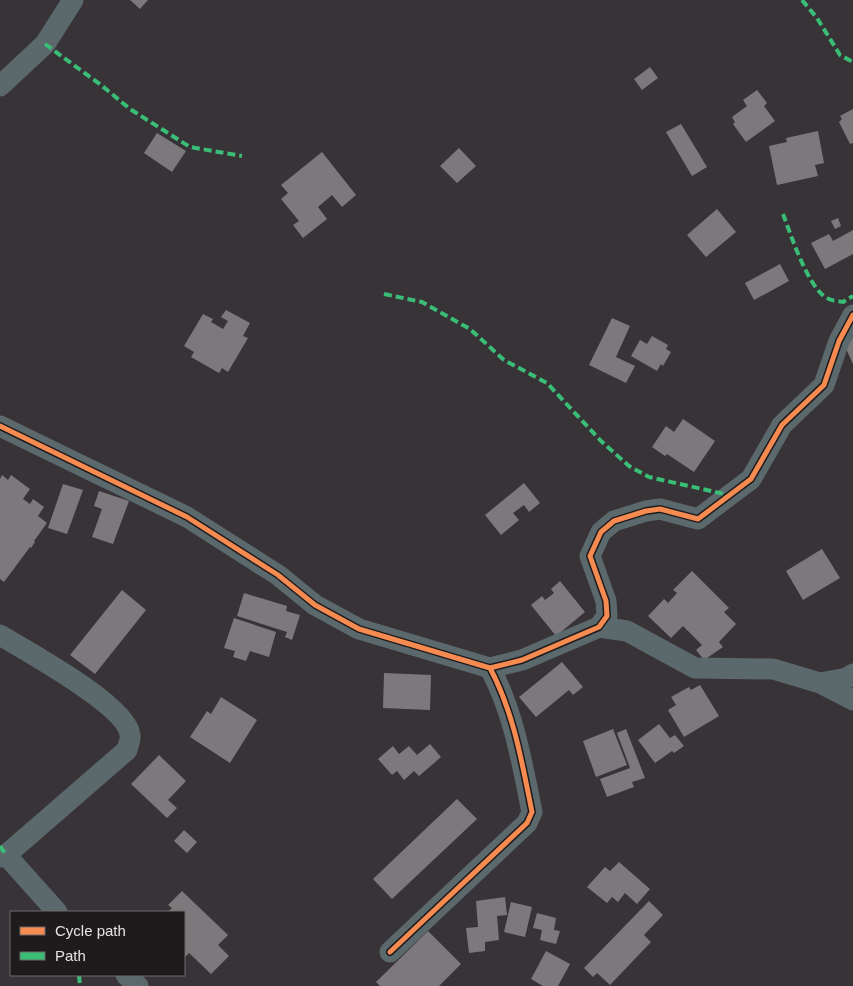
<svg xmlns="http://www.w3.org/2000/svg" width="853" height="986" viewBox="0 0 853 986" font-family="Arial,sans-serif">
	<rect width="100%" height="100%" fill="#383336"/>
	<path fill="#7c787b" d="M130 0H148L140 9Z
		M650 67 658 78 642 90 634 79Z
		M757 90 767 103 764 106 775 121 746 142 733 124 735 122 732 117 747 106 743 100Z
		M853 109V143L850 144 839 122 842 119 840 116Z
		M681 124 707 167 692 176 666 132Z
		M818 131 824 163 815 165 818 176 777 185 769 146 787 142 786 138Z
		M157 133 186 151 172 172 144 153Z
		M459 148 476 166 457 183 440 166Z
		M322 152 356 195 342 207 332 195 318 207 327 219 303 238 293 225 299 221 281 199 288 193 281 185Z
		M717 209 736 232 706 257 687 235Z
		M838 218 841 226 835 229 831 221Z
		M853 230V254L825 269 811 243 829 234 833 241Z
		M780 264 789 281 754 300 745 283Z
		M226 310 250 323 243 336 248 338 228 372 222 368 219 373 191 357 194 352 184 346 203 314 213 319 211 322 223 329 228 321 221 317Z
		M612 318 630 326 616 357 635 366 626 383 589 365Z
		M652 336 668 345 666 349 671 352 663 366 661 364 657 371 631 356 640 340 647 344Z
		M853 338V364L843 342Z
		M683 419 715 441 694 472 667 454 665 456 652 447 666 426 674 432Z
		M2 475 8 480 11 475 30 489 23 499 30 504 33 499 44 507 38 516 47 523 34 541 35 542 31 548 30 547 4 582 0 579V479Z
		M524 483 540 503 529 512 524 505 513 513 519 520 501 535 485 515Z
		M63 484 83 490 67 534 48 528Z
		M99 491 129 501 113 544 92 537 102 509 94 506Z
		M822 549 840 578 803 600 786 571Z
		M692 571 729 608 724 612 736 624 719 642 723 647 704 660 696 650 702 645 683 626 671 638 648 616 664 599 668 603 677 593 673 590Z
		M560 581 585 612 556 636 531 605 542 596 545 600 554 593 551 589Z
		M122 590 146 610 95 674 70 655Z
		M244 593 287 606 286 611 300 615 292 640 285 637 287 632 237 616Z
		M234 618 276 632 269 657 250 651 246 661 233 657 235 651 224 648Z
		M562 662 583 687 573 695 569 690 536 717 519 697Z
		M384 673 431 675 430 710 383 708Z
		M700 685 719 716 684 737 668 710 676 705 671 697 689 687 691 690Z
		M221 697 257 720 230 763 190 737 207 711 211 714Z
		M659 724 670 738 675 735 684 746 674 753 672 751 655 763 638 740Z
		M613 729 627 765 596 777 583 741Z
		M626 729 645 778 632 782 634 787 607 797 600 779 630 768 617 733Z
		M430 744 441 757 419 776 414 771 404 780 397 771 392 775 378 759 393 746 399 754 409 746 417 755Z
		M159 755 186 781 168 800 177 808 167 818 131 784Z
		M457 799 477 819 392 899 373 879Z
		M184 830 197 842 187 853 174 841Z
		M619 862 650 889 637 904 625 893 618 902 612 897 607 903 587 887 605 867 610 871Z
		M182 891 228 935 218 945 229 956 211 974 189 953 184 958V912H168L172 908 168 905Z
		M505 897 507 915 497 916 499 940 485 942V951L469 953 466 928 478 927 476 901Z
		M649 901 663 915 644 935 651 942 610 985 597 973 593 977 584 968Z
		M511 902 532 907 525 937 504 932Z
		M537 913 556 918 554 930 560 931 556 944 540 940 542 930 533 928Z
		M428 931 461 964 439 986H380L376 982Z
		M546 951 570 964 558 986H543L531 979Z"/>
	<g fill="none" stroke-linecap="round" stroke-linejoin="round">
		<path stroke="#5b686c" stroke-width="21" d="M0 86 45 44 73 0
			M0 426 187 517 278 575 315 605 359 629 490 668 522 660 599 627 607 616 606 601 590 556 601 532 614 521 646 511 660 509 698 519 751 479 782 425 824 385 839 341 853 315
			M599 627 627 631 695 668 773 669 820 683 847 678 853 674
			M0 635C26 651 127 705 130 735 131 739 128 746 127 750L6 855 0 857
			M820 683 853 700
			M6 855 57 912
			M390 952 527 823 532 812C522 763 514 713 490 668
			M126 975 138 986"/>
		<path stroke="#3abd76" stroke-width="4" stroke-dasharray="8 4" stroke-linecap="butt" d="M802 0 817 18 840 55 853 62
			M45 44 101 85 130 109 190 147 242 156
			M783 214C791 235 808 288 827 298 831 301 838 301 843 302L853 296
			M384 294 422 302 470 329 504 360 547 383 601 441 629 466 649 477 729 495
			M0 846 6 855
			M79 975 80 986"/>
		<g stroke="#1e1b1d" stroke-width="8">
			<path id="cycleway" d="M0 426 187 517 278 575 315 605 359 629 490 668 522 660 599 627 607 616 606 601 590 556 601 532 614 521 646 511 660 509 698 519 751 479 782 425 824 385 839 341 853 315
				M390 952 527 823 532 812C522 763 514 713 490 668"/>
		</g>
		<use href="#cycleway" stroke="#f68b52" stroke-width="5"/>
	</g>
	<rect x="10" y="911" width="175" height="65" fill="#1e1b1d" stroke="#6e6b6d"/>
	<rect x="20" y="927" width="25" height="8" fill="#f68b52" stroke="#6e6b6d"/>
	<text x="55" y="936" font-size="15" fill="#e6e2e5">Cycle path</text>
	<rect x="20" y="952" width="25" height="8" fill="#3abd76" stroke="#6e6b6d"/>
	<text x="55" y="961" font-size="15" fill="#e6e2e5">Path</text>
</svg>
